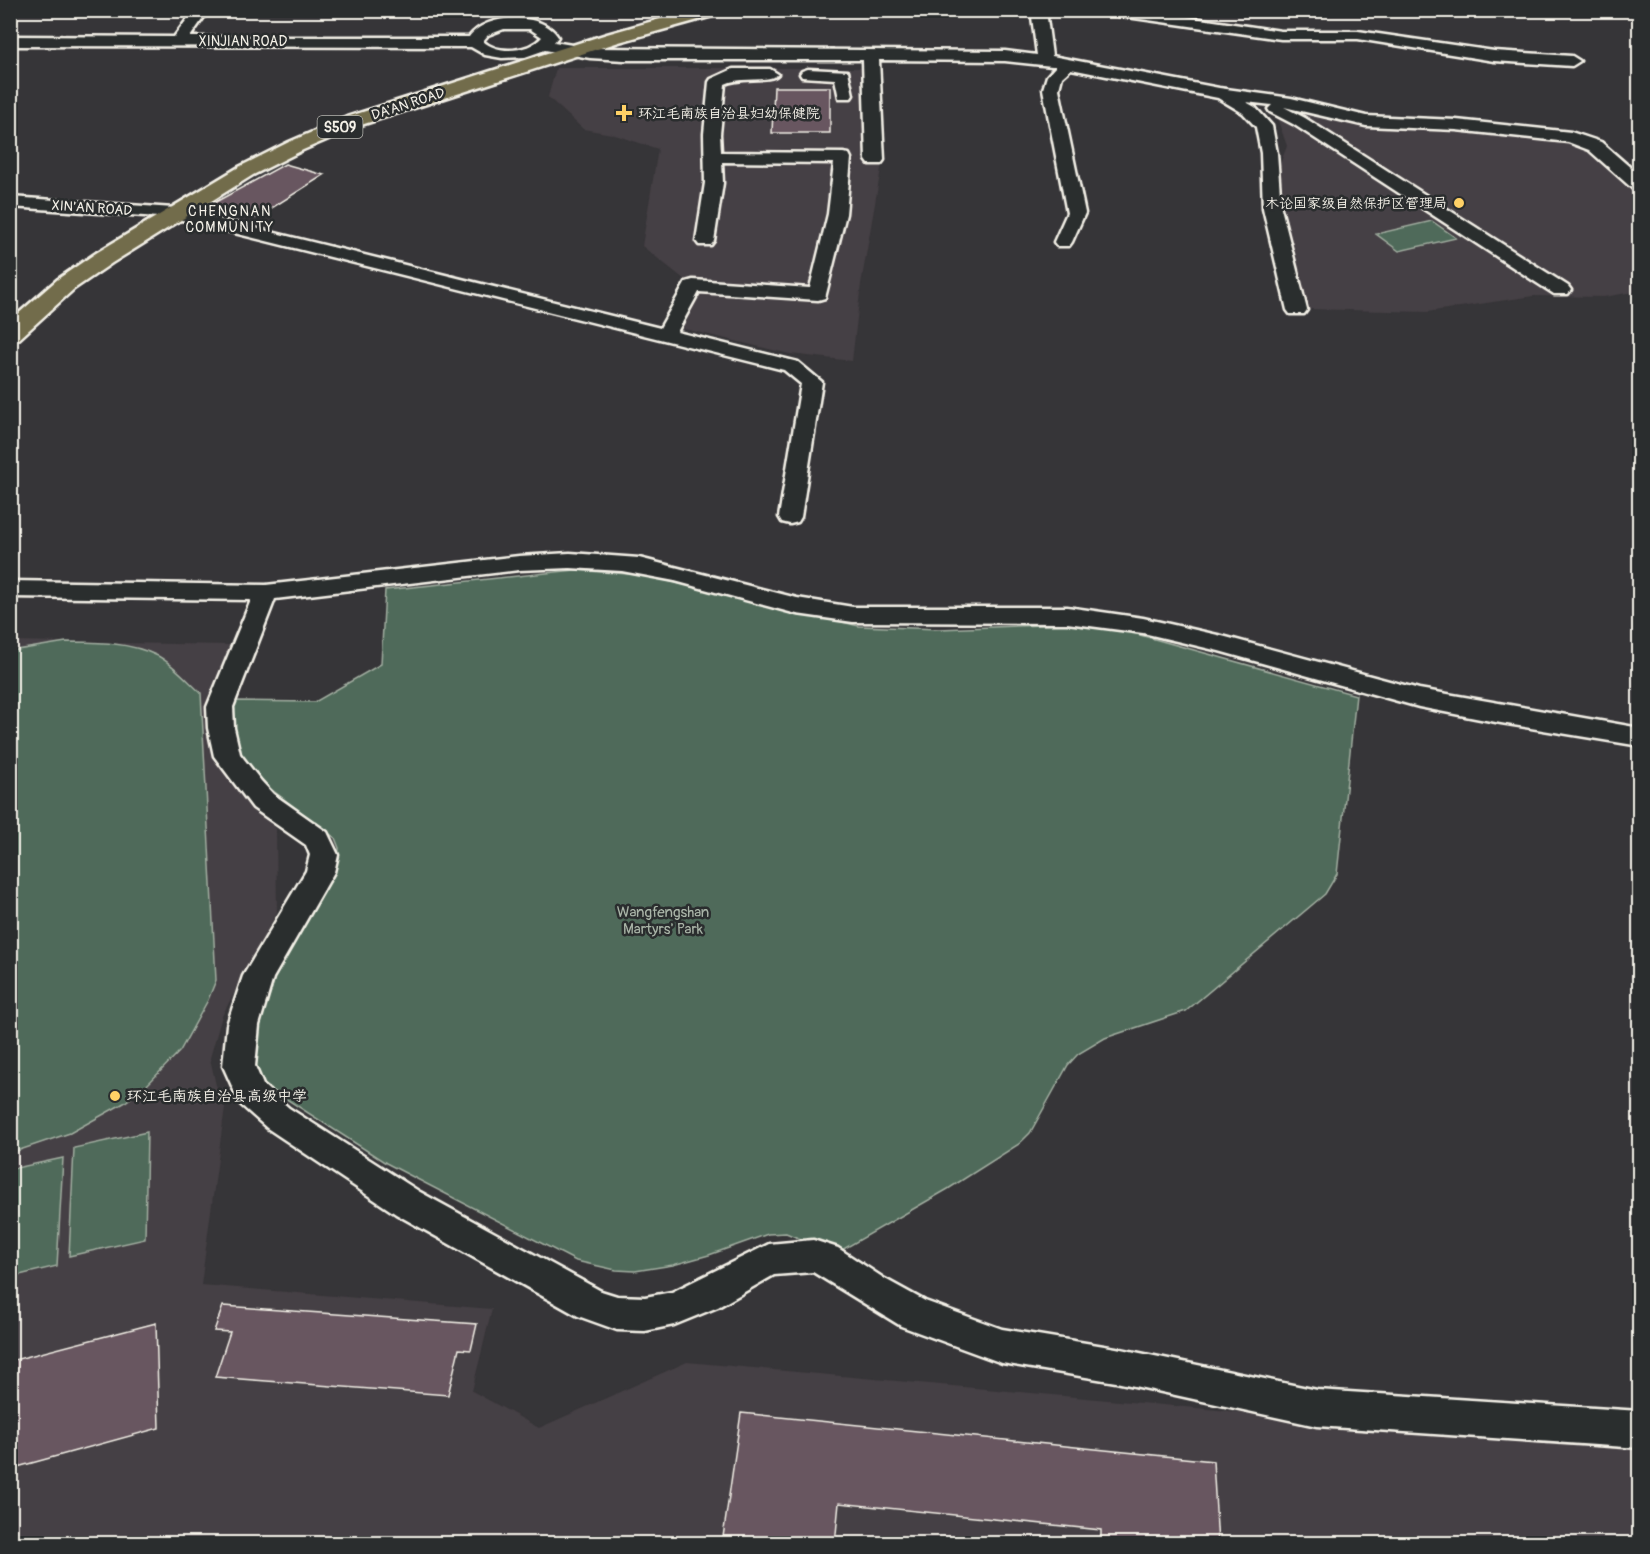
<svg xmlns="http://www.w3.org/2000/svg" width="1650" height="1554" viewBox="0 0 1650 1554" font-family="Pangolin,'LXGW WenKai TC',sans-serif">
	<rect width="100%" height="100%" fill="#363538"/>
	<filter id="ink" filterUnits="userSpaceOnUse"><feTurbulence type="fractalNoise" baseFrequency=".0167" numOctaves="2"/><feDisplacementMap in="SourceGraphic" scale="12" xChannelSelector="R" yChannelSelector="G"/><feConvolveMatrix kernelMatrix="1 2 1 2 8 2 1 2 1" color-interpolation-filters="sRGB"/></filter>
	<g filter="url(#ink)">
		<path fill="#453f44" d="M556 68H864L869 163H882L861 284 852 361 790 354 667 325 689 283 642 246 658 149 612 134 583 129 548 97Z
			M1309 111 1570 139 1594 150 1639 191V291L1604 297 1533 296 1427 312 1307 309 1280 215 1277 172 1287 146 1277 118Z
			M11 641 230 645 207 708 214 761 276 829 277 912 222 1016 210 1058 216 1085 225 1107 201 1285 492 1309 472 1391 539 1428 687 1362 1639 1448V1543L11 1544Z"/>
		<path fill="#4f6b5a" stroke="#a2aea1" stroke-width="1.5" d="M1432 221 1456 238 1399 251 1376 234Z
			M575 570 642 575 859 626 939 629 1068 624 1122 630 1356 695 1337 874 1325 894 1186 1011 1105 1038 1078 1054 1068 1065 1030 1133 1019 1144 948 1189 835 1254 818 1250 803 1240 786 1233 768 1234 709 1255 673 1265 635 1271 616 1270 576 1261 386 1163 260 1082 254 1068 253 1046 276 966 338 860 339 848 335 838 251 774 240 755 234 735 233 701 315 702 381 664 385 590Z
			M66 642C96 642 130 642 158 656 173 664 188 681 201 693L216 980 208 1000 180 1051 147 1085 124 1103 70 1133 11 1153V651Z
			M147 1132 145 1239 69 1256 74 1148Z
			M63 1158 57 1266 11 1277V1169Z"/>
		<path fill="#675660" stroke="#f4f1e8" stroke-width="1.5" d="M774 87H830V133H772Z
			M285 164 324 175 256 218 210 205Z
			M223 1306 477 1324 471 1350 459 1349 448 1395 215 1377 230 1332 214 1331Z
			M156 1323 159 1428 10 1469V1361Z
			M741 1413 1213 1461 1218 1544H1101V1530L839 1503 835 1544H722Z"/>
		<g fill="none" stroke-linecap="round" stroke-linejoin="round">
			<g stroke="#f4f1e8" stroke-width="5">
				<path id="minor" d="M194 10H209L190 37H469C486 13 542 11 558 37L554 42 590 48 1005 51 1037 55 1032 17 1038 10H1054L1047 18 1052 56 1219 88 1291 98 1366 116 1456 120 1571 132 1601 142 1640 176V191L1634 190 1589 150 1568 142 1456 130 1366 126 1284 107 1305 118 1568 286 1571 290 1568 294H1554L1293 124 1270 112 1268 109 1272 105 1246 102 1255 107 1272 126 1277 153 1281 208 1307 310 1304 314H1290L1287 310 1263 208 1261 153 1256 127 1243 113 1218 98 1071 69 1062 77 1059 89 1085 213 1072 242 1069 246H1057L1054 242 1067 213 1043 89 1047 76 1056 66H1052L1005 61 879 60 884 160 881 164H869L866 160 863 60H624L590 58 545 50 525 57 502 58 485 55 471 47 10 46V36L174 37ZM504 29H530L542 37C529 52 498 55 483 41L488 35Z
					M1099 10H1140L1281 31H1358L1494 51 1572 56 1580 61 1572 66 1494 61 1358 39H1281L1106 14Z
					M733 69H770L778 74C770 83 741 76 725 84L720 134 721 152 843 153 849 154 851 158 846 214 825 298 818 300 699 292 677 332 798 362 822 382 801 517 798 522 790 524 782 522 779 517 801 384 784 370 174 218 10 207V197L174 208 660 328 686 282 693 280 810 288 828 214 834 163 722 162 723 183 714 241 711 245H699L696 241 705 183 704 134 709 82 711 79Z
					M808 69 848 71 853 95 851 98H839L835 79 802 77 800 74 802 71Z
					M570 553 639 558 797 598 853 607H1067L1143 618 1222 636 1419 689 1640 728V746L1501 723 1419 707 1219 651 1143 633 1067 623 853 622 797 614 675 581 622 571 570 568 519 570 275 599 233 707 234 728 240 754 261 781 273 794 327 832 338 855 334 872 273 978 259 1025 255 1066 263 1085 289 1108 420 1192 601 1291 617 1296 645 1297 672 1292 769 1244 813 1240 838 1248 885 1279 925 1301 1002 1329 1116 1348 1317 1390 1640 1411V1448L1317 1426 1116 1382 1002 1363 901 1326 813 1272 774 1275 718 1307 674 1325 645 1331 617 1330 578 1316 396 1214 267 1128 240 1104 223 1066 227 1025 243 976 306 871 310 855 306 845 253 808 214 756 208 728 207 707 251 600 10 597V581L266 585 519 556Z"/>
			</g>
			<g stroke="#f4f1e8" stroke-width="5">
				<path id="major" d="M692 10H723L720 14 619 42 361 125 303 150 253 175 112 263 74 289 19 339 10 341V321L58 279 96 253 239 167 289 142 347 117 607 34Z"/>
			</g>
			<use href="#minor" fill="#2a2d2e" fill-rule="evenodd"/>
			<use href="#major" fill="#726c4b" fill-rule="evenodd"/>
		</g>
	</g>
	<g fill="#ffd166" stroke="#2a2d2e" stroke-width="2">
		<path d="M621 104h6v6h6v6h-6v6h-6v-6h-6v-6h6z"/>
		<circle cx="1459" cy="203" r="6"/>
		<circle cx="115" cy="1096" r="6"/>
	</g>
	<g text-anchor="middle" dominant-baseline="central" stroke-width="5" stroke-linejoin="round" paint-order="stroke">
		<g font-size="14" fill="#f4f1e8" stroke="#2a2d2e">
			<text x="243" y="41">XINJIAN ROAD</text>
			<text transform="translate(408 104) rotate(-18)">DA'AN ROAD</text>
			<text transform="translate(92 208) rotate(4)">XIN'AN ROAD</text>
		</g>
		<g font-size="14" fill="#f4f1e8" stroke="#2a2d2e" text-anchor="start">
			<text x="638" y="113">环江毛南族自治县妇幼保健院</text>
			<text x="1447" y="203" text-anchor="end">木论国家级自然保护区管理局</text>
		</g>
		<rect fill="#2a2d2e" stroke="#b7b6b0" stroke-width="1.5" x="317.5" y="116" width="45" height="22" rx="4.5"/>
		<g font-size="14" font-weight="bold" fill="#f4f1e8">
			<text x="340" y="127">S509</text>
		</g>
		<g font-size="14" letter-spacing="1.5" fill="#f4f1e8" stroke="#2a2d2e">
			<text x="230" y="211">CHENGNAN<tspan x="230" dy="16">COMMUNITY</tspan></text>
		</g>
		<g font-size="15" fill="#aab5a8" stroke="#2a2d2e">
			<text x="663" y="912">Wangfengshan<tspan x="663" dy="17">Martyrs' Park</tspan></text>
		</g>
		<g font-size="15" fill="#f4f1e8" stroke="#2a2d2e" text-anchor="start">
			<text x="127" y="1096">环江毛南族自治县高级中学</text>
		</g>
	</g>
	<rect width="1650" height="1554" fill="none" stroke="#2a2d2e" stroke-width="36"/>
	<rect x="18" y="18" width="1614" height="1518" fill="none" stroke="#f4f1e8" stroke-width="2" filter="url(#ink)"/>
</svg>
